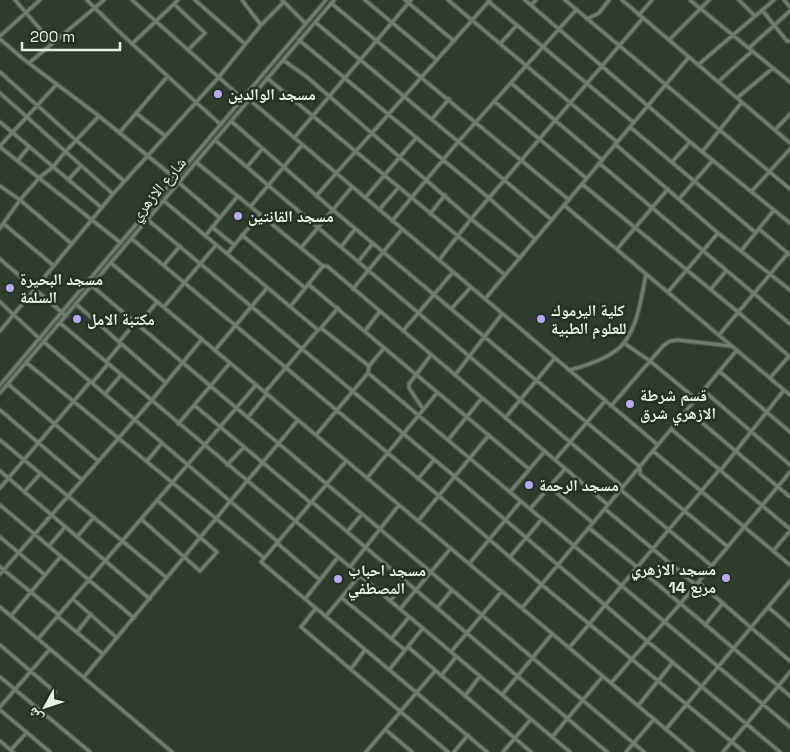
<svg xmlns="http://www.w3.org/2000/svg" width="790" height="752" viewBox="0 0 790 752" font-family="'Space Grotesk','Noto Naskh Arabic',sans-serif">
	<rect width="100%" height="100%" fill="#2d3c2d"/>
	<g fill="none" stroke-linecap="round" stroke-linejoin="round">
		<g stroke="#4c594c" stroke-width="5.5">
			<path id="minor" d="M15 0 52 43
				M87 0 116 29 221 125
				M132 0 243 99
				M195 0 245 44
				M242 0 261 25
				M282 0 306 24
				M365 0 437 60
				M405 0 454 41
				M448 0 617 142
				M525 0 690 142 790 223
				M565 0 790 189
				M622 0 790 143
				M690 0 790 82
				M739 0 755 16
				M784 0 790 7
				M488 1 633 122
				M331 3 569 200
				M174 4 205 33 188 50
				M531 5 536 0
				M762 10 787 41H790
				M639 15 652 0
				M587 19 599 13 609 0
				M315 22 552 220
				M0 36 40 0
				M0 39 22 58 99 116 176 179
				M299 40 489 198 535 239
				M669 40 709 0
				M132 44 178 0
				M500 44 517 25
				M749 48 790 11
				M283 60 307 77 471 219 520 258
				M29 63 104 0
				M698 65 774 0
				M0 72 76 140 124 181
				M267 78 505 275
				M718 82 752 51
				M511 83 602 160
				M0 93 113 194
				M245 96 658 445
				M737 98 773 68
				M494 101 586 178
				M136 113 164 135
				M432 119 449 99
				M231 121 333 210 640 467V474L728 547
				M0 122 102 208
				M630 127 756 233
				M775 130 790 114
				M120 132 167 77
				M294 138 411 0
				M215 140 623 487
				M615 144 718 233 790 290
				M0 146 57 84
				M0 147 121 243
				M702 152 742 102
				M18 160 29 147
				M196 162 323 266H327L608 505
				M672 162 690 142
				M599 163 790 324
				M247 167 262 149
				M68 180 81 166
				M179 183 220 218
				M582 184 738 312 790 357
				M0 186 20 200 72 244
				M751 192 790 149
				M316 196 490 0
				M365 198 416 138
				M679 199 713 160
				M164 201 318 330 321 328 369 366 368 373 790 727
				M564 205 790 395
				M251 206 302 145
				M379 210 398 188
				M430 214 445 195
				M148 220 454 476 647 641 780 752
				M392 221 458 142 576 10
				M4 224 54 266
				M212 227 234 245
				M0 228 20 200 40 177 53 167 65 152 99 116
				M759 229 790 255
				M242 235 305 288
				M205 236 238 196
				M132 239 438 495 542 585 744 752
				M341 247 355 229
				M301 248 352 187
				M617 249 668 189
				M741 251 774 210
				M227 254 260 214
				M0 259 66 316
				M439 260 471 219 643 18
				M358 262 373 243
				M111 263 693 752
				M164 265 180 246
				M308 284 529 469
				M92 286 644 752
				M353 289 402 229
				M711 289 726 271
				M668 292 718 233
				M485 299 689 57
				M0 302 40 339
				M76 304 166 383
				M164 307 216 245
				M290 307 323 266
				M451 309 471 287
				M60 323 570 752
				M138 325 157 302
				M321 328 338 308
				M0 331 113 194 218 78 261 25 284 2
				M365 331 380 311
				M403 331 453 272
				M719 335 788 253
				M44 342 278 542
				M119 342 135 323
				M624 343 650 361 696 399
				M215 350 267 288
				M106 362 121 344
				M27 363 264 558
				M369 366 384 348
				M570 370C585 366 601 361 614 352 637 337 641 299 646 274
				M719 371 790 432
				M455 375 502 314
				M770 378 789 356
				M92 383 108 364
				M8 384 98 461
				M0 385 326 0
				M703 390 790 465
				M265 392 318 330
				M0 393 334 0
				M105 394 121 375
				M194 405 311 503
				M611 406 663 346 670 341 678 340 731 346
				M423 409 409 388V384L431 355
				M0 410 82 480
				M687 410 790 497
				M248 417 267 394
				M505 418 555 358
				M178 424 230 363
				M671 429 790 529
				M316 435 368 373
				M0 440 167 578
				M448 440 482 398
				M653 451 790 565
				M555 460 605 401
				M147 461 162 443
				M346 461 261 562 487 752
				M227 465 244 447
				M721 470 784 390
				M0 471 150 599
				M367 478 437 393
				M418 479 434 460
				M550 487 593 523
				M0 488 90 382
				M621 490 712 566
				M24 492 40 474
				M510 492 545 451
				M312 502 607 752
				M0 505 134 618
				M530 509 565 469
				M605 509 696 585
				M141 519 200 571 217 552 157 500
				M418 521 489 435
				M589 528 637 567 790 696
				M347 532 362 514
				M0 537 45 575
				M77 537 94 517
				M277 543 320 580
				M49 546 65 527
				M773 551 790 531
				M510 557 542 519
				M469 564 521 501
				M0 567 59 615
				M350 567 399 505
				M0 574 151 401 202 339
				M698 582 790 661
				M342 598 405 650
				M73 599 117 638
				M305 599 338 557
				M390 601 406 582
				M0 607 172 752
				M768 607 790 626
				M316 608 301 627 448 752
				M437 608 452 590
				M522 608 737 350
				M400 609 451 548
				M11 616 61 556
				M57 616 103 654
				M326 616 360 575
				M705 625 723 603
				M77 632 91 614
				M38 639 256 385
				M391 639 409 617
				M0 645 55 692
				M408 647 531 752
				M569 648 720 469
				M451 652 502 591
				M351 669 365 650
				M389 670 423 628
				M441 676 456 657
				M0 677 90 752
				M84 677 298 420
				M611 683 680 604 790 472
				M502 695 552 634
				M465 696 480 676
				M638 706 673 662
				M0 707 50 649
				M0 710 50 752
				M666 729 790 581
				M386 730 412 752
				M552 737 603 676
				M0 741 13 752
				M11 750 27 732
				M366 752 435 671
				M454 752 468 735
				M503 752 531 719
				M626 752 654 719
				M723 752 790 672"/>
		</g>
		<use href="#minor" stroke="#6e7f6d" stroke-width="3"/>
	</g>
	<g fill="#baaaf6" stroke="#233223" stroke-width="2">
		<circle cx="218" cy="94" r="5"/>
		<circle cx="238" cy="216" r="5"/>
		<circle cx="10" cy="288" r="5"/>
		<circle cx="77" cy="319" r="5"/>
		<circle cx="541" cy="319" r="5"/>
		<circle cx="630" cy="404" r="5"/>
		<circle cx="529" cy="485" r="5"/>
		<circle cx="726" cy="578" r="5"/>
		<circle cx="338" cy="579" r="5"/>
	</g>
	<g text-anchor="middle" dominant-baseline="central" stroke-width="5" stroke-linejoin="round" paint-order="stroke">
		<g font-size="16" font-weight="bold" fill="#e9f2e8" stroke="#233223" text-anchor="start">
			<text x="228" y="94">مسجد الوالدين</text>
			<text x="248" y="216">مسجد القانتين</text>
			<text x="20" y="279">مسجد البحيرة<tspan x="20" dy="18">السلمة</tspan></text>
			<text x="551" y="310">كلية اليرموك<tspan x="551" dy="18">للعلوم الطبية</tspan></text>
			<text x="87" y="319">مكتبة الامل</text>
			<text x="640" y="395">قسم شرطة<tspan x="640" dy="18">الازهري شرق</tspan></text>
			<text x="539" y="485">مسجد الرحمة</text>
			<text x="716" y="569" text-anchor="end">مسجد الازهري<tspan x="716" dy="18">مربع 14</tspan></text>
			<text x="348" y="570">مسجد احباب<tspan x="348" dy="18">المصطفي</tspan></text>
		</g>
		<g font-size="16" fill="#e9f2e8" stroke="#233223">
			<text transform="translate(158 189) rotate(-50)">شارع الازهري</text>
		</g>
	</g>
	<g transform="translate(45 707) rotate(230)" stroke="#233223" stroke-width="4" paint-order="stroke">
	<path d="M0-4L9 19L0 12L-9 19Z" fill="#e9f2e8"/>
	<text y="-8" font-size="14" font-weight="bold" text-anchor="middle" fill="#e9f2e8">ش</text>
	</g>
	<path d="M22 42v8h98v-8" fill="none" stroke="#e9f2e8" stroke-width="2.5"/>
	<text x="30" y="42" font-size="15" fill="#e9f2e8" stroke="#233223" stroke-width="4" paint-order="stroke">200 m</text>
</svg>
